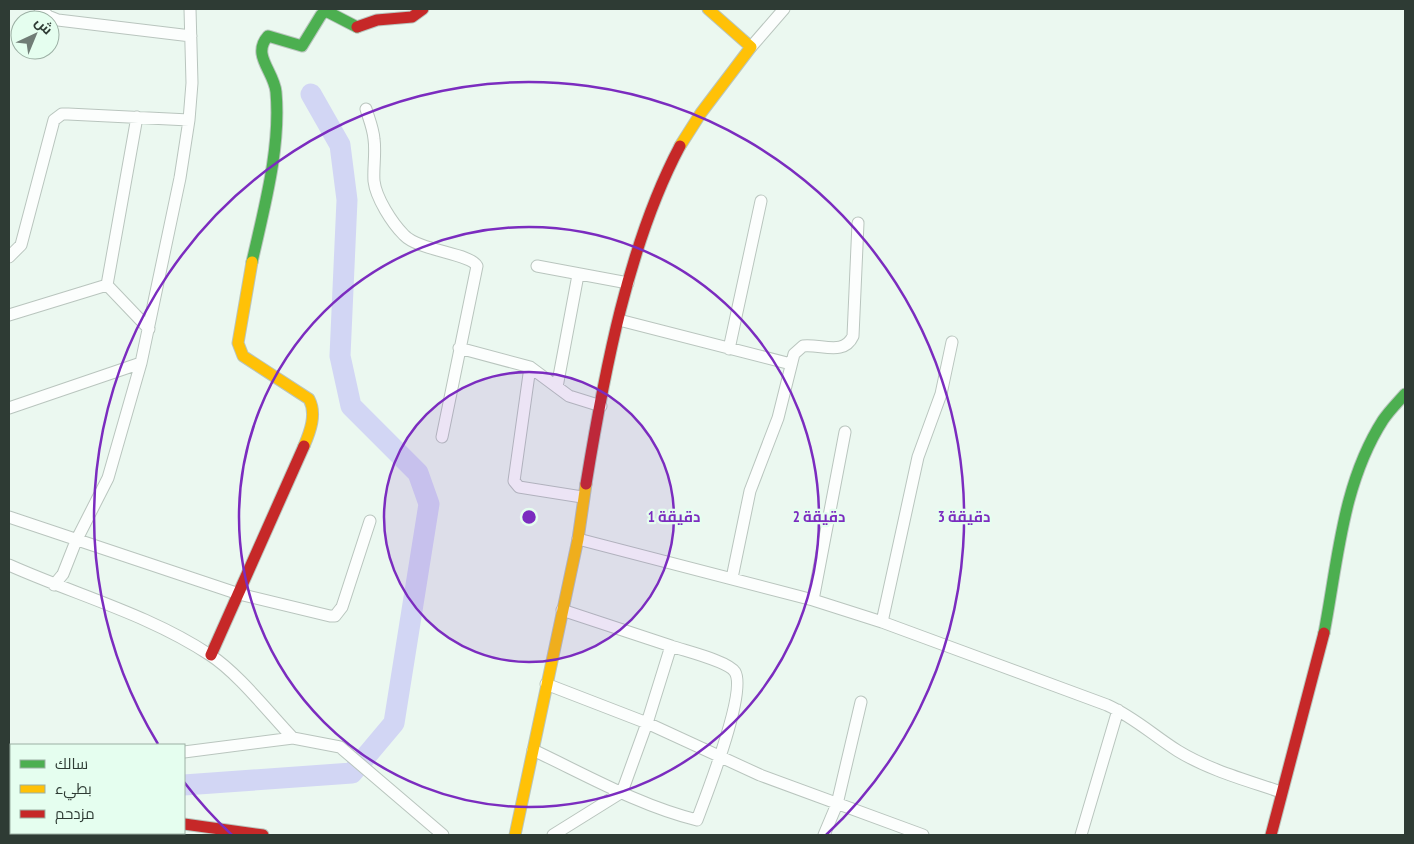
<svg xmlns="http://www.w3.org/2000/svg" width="1414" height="844" viewBox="0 0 1414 844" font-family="'PT Sans Narrow',Cairo,sans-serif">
	<rect width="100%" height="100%" fill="#ebf8f0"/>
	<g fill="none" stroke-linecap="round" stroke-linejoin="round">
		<path stroke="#d2d6f4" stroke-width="21" d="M184 785 352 773 394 723 429 504 418 473 351 406 340 356 347 200 340 145 311 94
			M128 835 131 833"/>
		<g stroke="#b9c5be" stroke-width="13">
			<path id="street" d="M40 9 48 16 58 20 191 36
				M751 47 784 9
				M366 109C369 119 373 128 374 139 376 153 373 167 374 181 376 198 392 223 404 235 419 251 470 253 477 266L442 437
				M9 257 21 245 54 120 62 114H68L189 120
				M537 266 628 283
				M107 285 137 117
				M107 285 149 329
				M9 315 107 285
				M619 320 791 364
				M459 348 530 367 569 396 601 406
				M729 349 761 201
				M530 367 514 481 519 487 582 497
				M557 387 578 275
				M9 408 141 363
				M9 517 239 594 330 616H335L342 607 370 521
				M578 539 813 600 845 432
				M9 565C76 595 148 614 210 655 238 673 269 713 293 738
				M732 578 750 491 778 418 794 354 803 346C822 344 844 356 853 336L858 223
				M54 585 63 574 76 541 108 478 141 363 180 178 189 120 192 83 190 9
				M813 600 882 622 918 457 941 394 952 342
				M562 610 671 646
				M882 622 1107 705C1134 717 1154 736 1178 751 1209 770 1246 780 1281 792
				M546 684 647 723 760 775 923 835
				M533 750C586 775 640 806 697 820 706 796 747 692 735 672 728 661 685 651 671 646L647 723 622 792 553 835
				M184 752 293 738 340 747 443 835
				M9 762H11
				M824 835 837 804 861 702
				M1081 835 1118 710"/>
		</g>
		<g stroke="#b9c5be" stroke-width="13">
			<path id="fast" d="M252 262C264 208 281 148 276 92 274 71 251 55 268 36L302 46 321 15 326 11 357 27
				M1324 633C1338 561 1342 484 1383 420 1389 411 1398 402 1405 394
				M9 791 11 792"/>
		</g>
		<g stroke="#b9c5be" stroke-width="13">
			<path id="slow" d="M680 146 701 113 751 47 708 9
				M252 262 238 343 243 356 309 399C317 414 310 432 304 446
				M9 807H11
				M151 833 167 835
				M515 835 578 539 586 484"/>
		</g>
		<g stroke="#b9c5be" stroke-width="13">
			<path id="jam" d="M357 27 377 20 412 17 423 9
				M586 484C604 374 628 244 680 146
				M211 655 304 446
				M184 824 263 835
				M1271 835 1324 633"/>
		</g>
		<use href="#street" stroke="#fcfefd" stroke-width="11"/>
		<use href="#fast" stroke="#4caf50" stroke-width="11"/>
		<use href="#slow" stroke="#ffc107" stroke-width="11"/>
		<use href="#jam" stroke="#c62828" stroke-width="11"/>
	</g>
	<circle cx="529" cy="517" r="145" fill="#7b2cbf" fill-opacity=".12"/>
	<g fill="none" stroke="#7b2cbf" stroke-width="2.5">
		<circle cx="529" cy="517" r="145"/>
		<circle cx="529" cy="517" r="290"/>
		<path d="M232 835A435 435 0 0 1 184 782M158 744A435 435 0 1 1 826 835"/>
	</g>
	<circle cx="529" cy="517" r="8" fill="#7b2cbf" stroke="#e5feef" stroke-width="2.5"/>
	<g font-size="15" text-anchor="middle" font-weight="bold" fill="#7b2cbf" stroke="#e5feef" stroke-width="4.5" stroke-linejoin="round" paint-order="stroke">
		<text x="674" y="522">1 دقيقة</text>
		<text x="819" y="522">2 دقيقة</text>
		<text x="964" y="522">3 دقيقة</text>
	</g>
	<rect width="1414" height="844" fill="none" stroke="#2e3b34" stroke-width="20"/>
	<rect x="10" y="744" width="175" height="90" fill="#e5feef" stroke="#9cb0a4"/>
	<rect x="20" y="760" width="25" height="8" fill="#4caf50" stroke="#9cb0a4"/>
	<text x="55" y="769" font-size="15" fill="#2e3b34">سالك</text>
	<rect x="20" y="785" width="25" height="8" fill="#ffc107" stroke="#9cb0a4"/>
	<text x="55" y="794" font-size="15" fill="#2e3b34">بطيء</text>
	<rect x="20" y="810" width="25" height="8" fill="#c62828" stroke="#9cb0a4"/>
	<text x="55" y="819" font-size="15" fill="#2e3b34">مزدحم</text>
	<g transform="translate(35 35) rotate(44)"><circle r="24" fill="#e5feef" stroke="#9cb0a4"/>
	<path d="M0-4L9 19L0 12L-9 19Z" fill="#707d76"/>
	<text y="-8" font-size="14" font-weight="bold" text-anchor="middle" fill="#2e3b34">ش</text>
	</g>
</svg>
